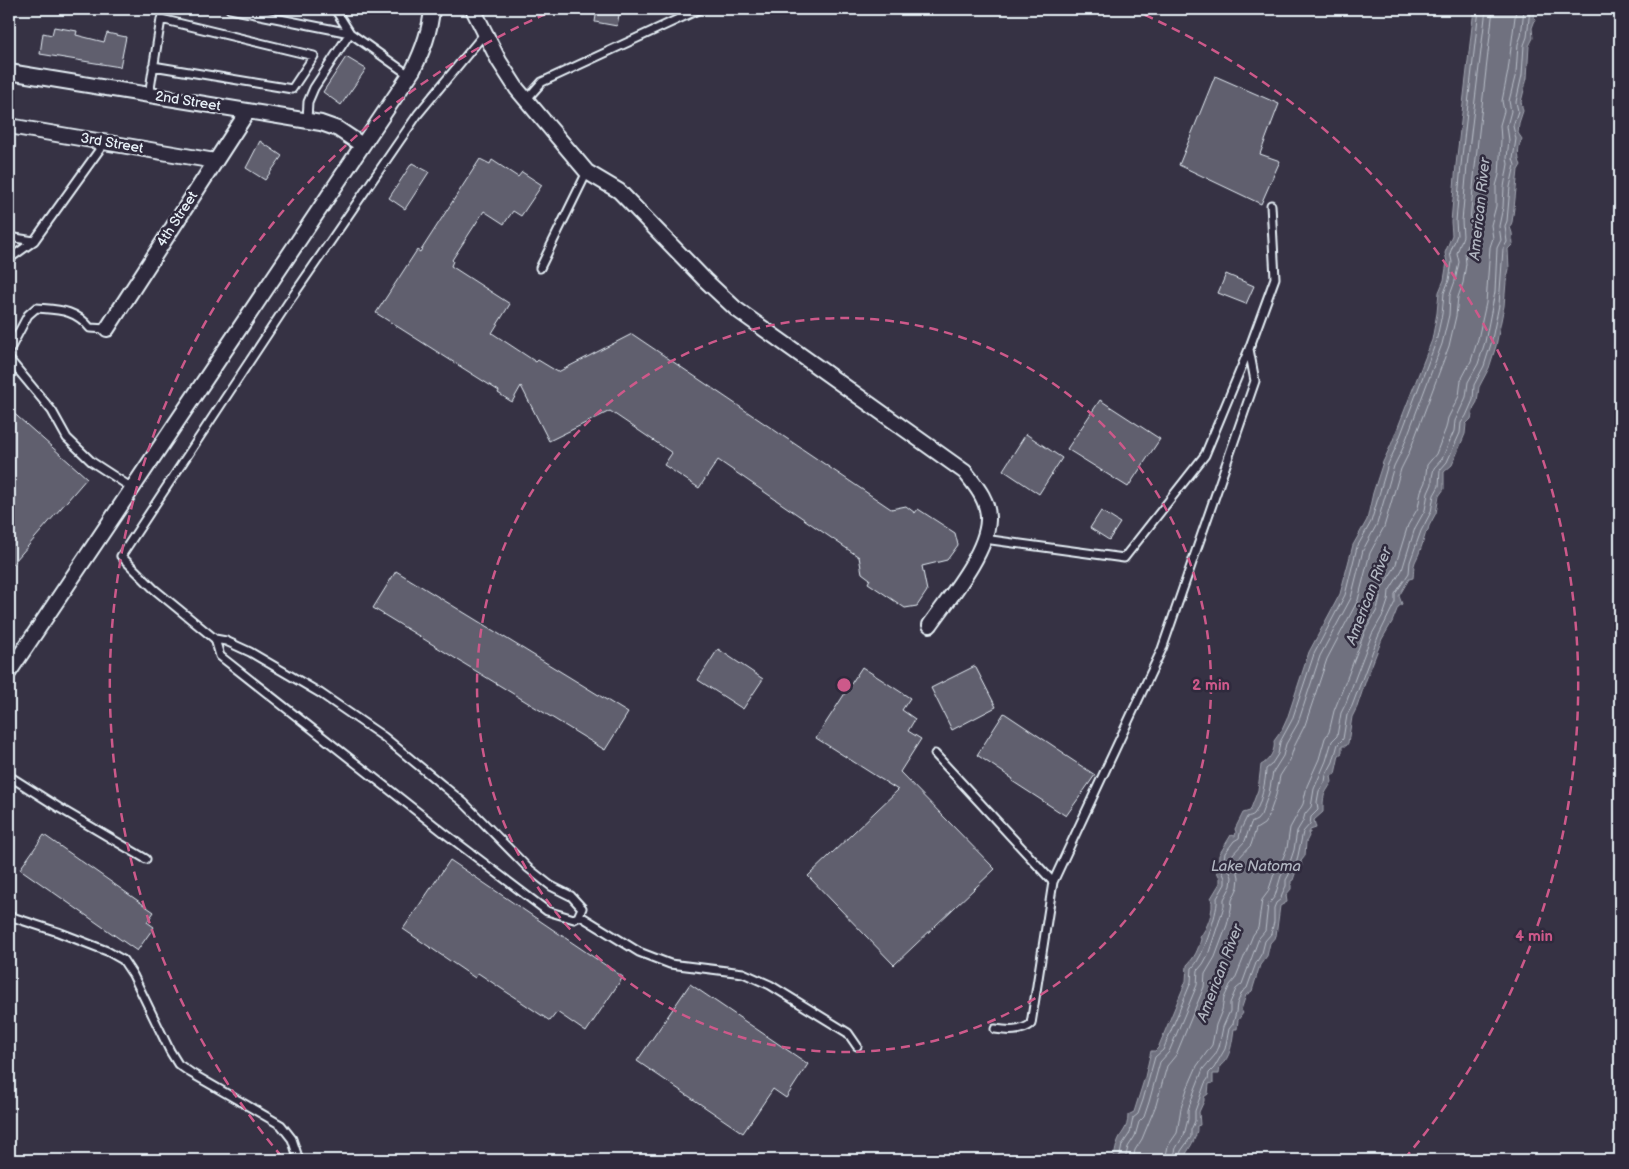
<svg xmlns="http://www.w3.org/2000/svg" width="1629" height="1169" viewBox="0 0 1629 1169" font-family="'Balsamiq Sans',sans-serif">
	<rect width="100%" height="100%" fill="#363244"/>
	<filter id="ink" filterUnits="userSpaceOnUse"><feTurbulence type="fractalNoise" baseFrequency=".02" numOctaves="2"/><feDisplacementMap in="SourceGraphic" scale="10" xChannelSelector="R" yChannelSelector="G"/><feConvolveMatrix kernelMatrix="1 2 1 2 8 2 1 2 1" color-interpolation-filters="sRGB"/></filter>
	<g filter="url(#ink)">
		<path fill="#70717f" stroke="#a0a4af" d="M1474 9H1535L1534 17 1535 20 1532 28 1533 38 1529 46 1527 78 1521 102 1523 111 1519 123 1518 133 1522 139C1518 146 1517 158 1521 165L1518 170 1514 208 1512 222 1510 227 1512 233 1513 244 1508 249 1509 269 1506 282 1504 306 1496 346 1489 368 1479 387 1477 402 1474 407 1471 419 1466 424 1465 434 1452 465 1444 472V489L1439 496 1436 513 1429 526 1428 530 1426 532C1423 542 1420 553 1415 562 1413 567 1414 572 1413 578L1409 579 1399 596 1402 604 1398 607 1392 622 1382 639 1366 680 1357 707 1352 717 1348 743 1346 746H1342V753L1339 755 1335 774 1331 776 1332 782C1323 796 1323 795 1323 812L1314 820 1316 828 1310 830V833H1308L1309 836 1306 842 1305 856 1301 861 1302 866 1296 871 1293 880 1291 881V889L1286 895 1287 902 1280 906 1276 936 1270 943 1267 956 1260 965 1252 991 1246 995 1241 1010 1243 1013 1238 1020 1237 1029H1234C1232 1042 1231 1058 1220 1066L1219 1074H1213V1083L1209 1084 1208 1094 1204 1097V1101L1199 1112 1200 1125 1197 1126C1198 1139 1188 1148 1183 1160H1113C1115 1155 1115 1150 1117 1144 1120 1132 1128 1131 1128 1115L1134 1112 1145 1077 1151 1051H1155L1158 1048 1186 981 1187 965C1195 957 1198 950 1201 939L1200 937C1207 929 1215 909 1211 898L1220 883V878L1217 872 1219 855 1231 835 1235 836 1236 832 1235 829 1243 813 1250 811 1258 790 1261 765C1269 761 1276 750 1274 741L1282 730 1287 719 1309 652 1340 594 1353 545 1367 520 1373 493 1383 462 1391 445 1432 340 1437 313 1439 292 1444 280 1447 262 1445 253 1452 235 1451 222 1456 165Z"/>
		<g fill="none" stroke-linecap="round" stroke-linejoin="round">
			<path stroke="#b8bec8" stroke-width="1" d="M1119 1160 1122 1145 1130 1133 1133 1118 1138 1114 1143 1100 1155 1057 1163 1050 1191 982 1192 968C1195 965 1197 962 1199 958 1205 949 1219 908 1217 898L1225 884V878L1222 871 1225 853 1234 841 1239 838 1241 829 1247 817C1249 816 1252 816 1254 814 1261 806 1266 779 1266 769L1271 765 1278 754 1280 742 1292 720 1314 654 1345 595 1357 547 1371 522 1388 464 1396 447 1436 342 1442 314 1444 293 1449 280 1452 262 1450 253 1457 235 1456 221 1461 165 1479 9
				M1125 1160 1128 1147 1135 1136 1139 1122 1144 1117 1149 1102 1160 1062 1169 1052 1197 985 1198 970 1203 964 1208 955 1219 922 1224 906V899L1231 886 1232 877 1229 870 1231 856 1245 841 1251 823 1257 820 1261 815 1269 793 1273 772 1283 756 1286 744 1298 723 1320 656 1351 598 1363 550 1377 524 1394 466 1402 450 1442 344 1449 315 1450 295 1455 281 1459 262 1457 253 1463 236 1462 221 1467 166 1486 9
				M1133 1160 1135 1150 1142 1139 1156 1105 1167 1066 1176 1055 1204 987 1205 974 1215 957 1227 925 1231 909 1232 900 1238 887 1239 877 1237 869 1238 859 1251 845 1256 829 1264 824 1268 818 1276 795 1280 776 1290 760 1294 747 1305 725 1327 659 1358 600 1370 553 1384 527 1401 469 1409 453 1449 346 1456 316 1458 297 1463 283 1466 264 1465 253 1471 237 1470 221 1475 167 1493 9
				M1165 1160 1168 1146 1177 1133 1181 1108 1187 1089 1197 1066 1212 1045 1216 1025 1222 1010 1224 998 1230 985 1235 979 1253 935 1258 928 1262 900 1268 892 1274 874 1283 858 1287 848 1290 828 1303 804 1307 786 1319 759 1325 738 1329 732 1334 711 1349 673 1365 631 1377 610 1382 588 1395 567 1408 525 1418 508 1421 491 1425 482 1427 465 1436 454 1446 428 1448 418 1459 396 1461 380 1471 361 1478 339 1486 303 1490 247 1493 238 1491 225 1496 206V186L1499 175 1501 140 1500 125 1504 111 1502 101 1508 71 1516 9
				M1173 1160 1176 1148 1184 1135 1188 1119V1110L1194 1092 1203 1069 1215 1055 1219 1047 1223 1027 1230 1011V1003L1236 989 1242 984 1259 938 1265 931 1268 905 1275 896 1281 876 1290 862 1294 850 1297 831 1303 821 1305 814 1311 807 1314 789 1326 761 1332 741 1337 736 1341 713 1346 703 1356 676 1372 634 1384 613 1388 601 1389 591 1402 570 1415 528 1425 510 1428 493 1432 484V477L1434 468 1442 459 1454 431 1455 421 1466 397 1468 382 1478 364 1485 342 1495 292 1497 248 1501 240 1499 226 1503 207 1504 187 1508 164 1507 158 1509 140 1507 126 1511 111 1509 101 1516 73 1518 44 1521 36 1524 9
				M1179 1160 1181 1151 1191 1137V1130L1195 1121V1111L1205 1083 1208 1079 1209 1073 1214 1068 1225 1049 1229 1029 1233 1024 1236 1012 1237 1004 1242 992 1247 988 1256 963 1262 953 1265 941 1271 934 1274 922V908L1276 903 1281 899 1282 894 1286 886V880L1292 869 1296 865 1303 832 1310 824 1311 817 1318 810 1317 802 1319 791 1325 782 1326 775 1333 762 1338 744 1343 739 1347 715 1352 706 1378 637 1395 602V594L1409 573 1410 562 1421 531 1431 512 1434 495 1439 486 1440 470 1447 462 1460 433 1461 423 1466 416 1473 400 1474 385 1484 366 1491 344 1499 305 1503 249 1507 242 1505 226 1507 221 1510 187 1515 165 1513 159 1516 139 1513 126 1518 111 1516 102 1522 75 1524 45 1527 37 1530 9"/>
		</g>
		<path fill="#605e6e" stroke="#e8f1f8" d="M597 9H620L617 26 595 22Z
			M54 27 77 31 76 35 104 42 107 33 126 37 120 67 40 54 43 33 52 35Z
			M346 57 366 69 341 105 323 92Z
			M1215 76 1279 104 1260 154 1280 161 1261 204 1179 165Z
			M260 141 282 156 265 180 246 168Z
			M480 159 490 164 492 160 518 177 522 172 542 185 521 216 513 211 504 224 484 211 452 260 453 261 451 266 510 304 492 333 536 362 538 360 558 372 632 334 891 509 906 506 915 513 918 509 955 533 958 545 947 560 922 566 927 591 917 606 905 608 868 583 870 579 862 573 859 557 718 460 699 488 664 465 672 453 610 411 549 441 521 386 512 402 498 393 499 391 376 313 417 250 420 252Z
			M412 163 429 172 405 209 389 198Z
			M1226 274 1254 286 1246 304 1218 293Z
			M1100 400 1160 439 1128 487 1067 449Z
			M9 409 87 478 9 568Z
			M1026 434 1062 458 1039 494 1003 470Z
			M1101 511 1120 523 1109 540 1090 528Z
			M396 571 628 713 605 750 373 608Z
			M718 649 763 679 743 709 698 680Z
			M975 666 996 707 952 730 931 688Z
			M862 667 910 698 902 710 915 719 908 731 921 739 900 772 995 869 894 965 808 876 898 790 816 738Z
			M1004 713 1064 753 1063 754 1095 775 1066 816 1012 781 1013 779 977 755Z
			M44 835 154 912 147 922 154 927 137 951 20 869Z
			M450 860 623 977 586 1032 557 1012 550 1021 478 973 475 978 403 929Z
			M690 984 808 1064 786 1098 773 1089 743 1133 637 1061Z"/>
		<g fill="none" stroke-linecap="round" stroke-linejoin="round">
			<g stroke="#e8f1f8" stroke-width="11">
				<path id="lane" d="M230 9 350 33 409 75
					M335 9 350 33
					M149 95 161 19 314 56 292 89 153 66
					M526 100 542 82 700 9
					M307 120 308 102 314 88 350 33
					M9 237 34 241 105 142
					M9 259 34 241
					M540 268 587 172
					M9 351 28 315 36 308C58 310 75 309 90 328L107 329
					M9 359 52 411 67 438 92 462 132 488
					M984 539 1124 558 1205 455 1249 349 1275 278 1271 205
					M215 639 220 656 443 832 547 911 574 919 578 917 582 908 571 896 551 886 528 868 464 803 384 737 320 693 250 652 226 641 215 639 154 589 121 556 288 303 418 114 485 33
					M935 754 1053 882
					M9 776 61 809 146 859
					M579 915 639 952 670 964 743 973 770 985 848 1033 857 1046
					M9 916 58 932 107 951 123 960 133 975 170 1051 178 1064 191 1073 281 1125 292 1139 299 1160
					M995 1029C1008 1031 1021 1032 1031 1024L1053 882 1162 649 1255 381 1249 349"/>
			</g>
			<g stroke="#e8f1f8" stroke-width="18">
				<path id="street" d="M473 9 499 61 517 89 587 172 619 191 705 280 736 309 965 472C976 486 989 501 988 520 987 553 949 598 930 625
					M9 72 321 123 338 129 362 145
					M9 126 215 161
					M107 329 248 111
					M9 672 413 70C423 50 430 32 432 9"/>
			</g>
			<use href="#lane" stroke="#2f2a3d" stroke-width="7"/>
			<use href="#street" stroke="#2f2a3d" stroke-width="14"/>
		</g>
	</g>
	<g fill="none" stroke="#cd598a" stroke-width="2.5" stroke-dasharray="9 6">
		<circle cx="844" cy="685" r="367"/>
		<path d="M282 1157A734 734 0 0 1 557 9M1131 9A734 734 0 0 1 1406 1157"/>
	</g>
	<g text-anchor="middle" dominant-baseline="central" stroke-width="5" stroke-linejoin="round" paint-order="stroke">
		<g font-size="14" fill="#e8f1f8" stroke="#2f2a3d">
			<text transform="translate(188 101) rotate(9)">2nd Street</text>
			<text transform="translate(112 143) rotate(10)">3rd Street</text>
			<text transform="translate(177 219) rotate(-57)">4th Street</text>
		</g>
		<g font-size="15" font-style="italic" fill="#b2b7c2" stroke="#2f2a3d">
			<text transform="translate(1480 209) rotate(-84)">American River</text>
			<text transform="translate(1369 596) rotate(-69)">American River</text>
			<text x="1256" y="866">Lake Natoma</text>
			<text transform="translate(1220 973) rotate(-69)">American River</text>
		</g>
	</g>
	<circle cx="844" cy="685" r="8" fill="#cd598a" stroke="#2f2a3d" stroke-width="2.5"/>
	<g font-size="15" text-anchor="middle" font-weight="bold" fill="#cd598a" stroke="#2f2a3d" stroke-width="5" stroke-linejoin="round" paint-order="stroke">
		<text x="1211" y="690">2 min</text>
		<text x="1534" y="941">4 min</text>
	</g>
	<rect width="1629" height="1169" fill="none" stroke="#2f2a3d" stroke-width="30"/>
	<rect x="15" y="15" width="1599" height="1139" fill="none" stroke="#e8f1f8" stroke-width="2" filter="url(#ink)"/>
</svg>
